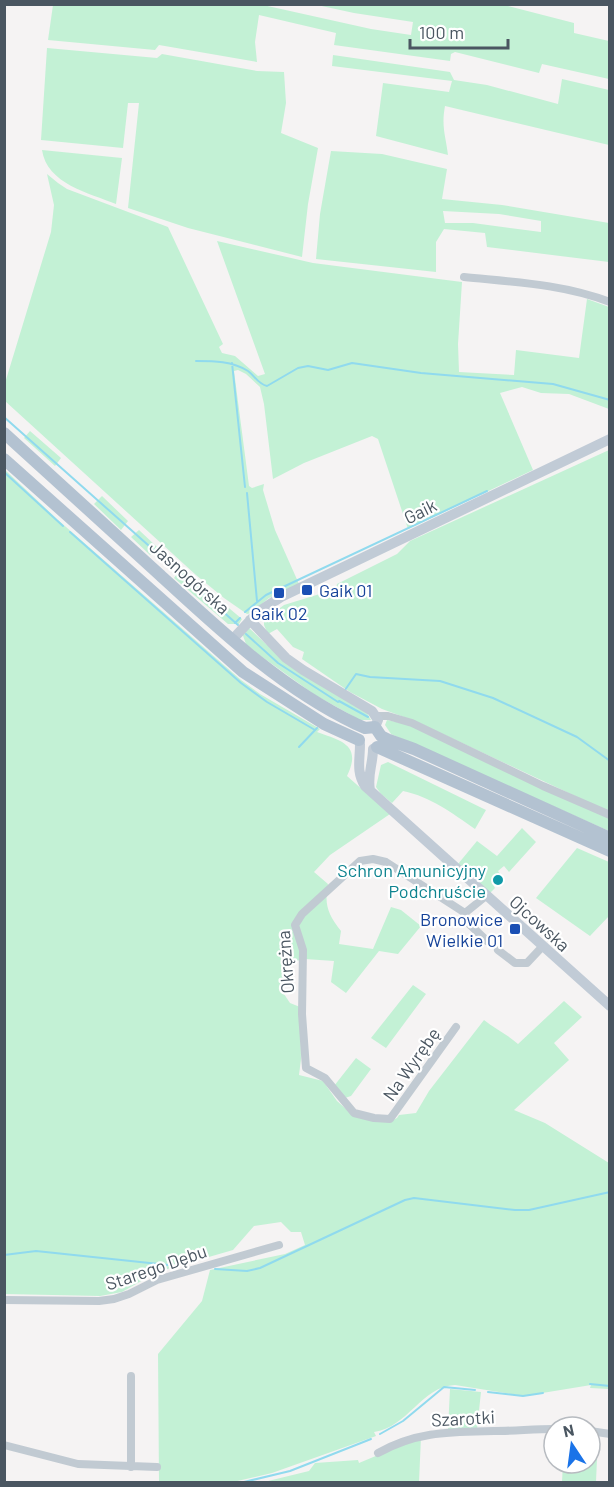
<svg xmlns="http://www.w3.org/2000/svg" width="614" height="1487" viewBox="0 0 614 1487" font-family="Barlow,sans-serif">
	<rect width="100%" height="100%" fill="#f5f3f3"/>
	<path fill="#c3f1d5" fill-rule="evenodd" d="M53 5H263L371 29 411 35 413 22 354 13 317 5H504L574 23V33L609 41V79L542 64 539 73 455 52 451 54 450 61 334 45 336 33 259 15 255 42 257 62 159 45 155 50 48 40Z
		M47 48 157 58 162 54 257 71 284 72 286 103 281 133 318 148 308 204 302 257 188 228 128 208 139 103H128L123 148 41 140Z
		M333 55 450 72 454 80 487 85 558 104 562 79 609 90V145L445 106C441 127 446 137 448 155L376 136 383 83 449 92 452 81 332 66Z
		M42 150 122 158 116 204C89 193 47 184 42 150Z
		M331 151 382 154 447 169 442 199 502 205 609 223V262L487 247 485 233 444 229 436 242V272L316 259 320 214ZM443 211 499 214 541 221V232L473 223H445Z
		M47 174 58 183 67 189 168 227 223 344 219 347 222 353 235 356 258 376 265 374 217 241 313 263 462 282 458 344 459 372 514 375 516 350 579 358 587 299 609 307V409L569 394 541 393 522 387 500 393 533 470 408 529 378 439 372 436 304 463 273 479 264 404 260 387 246 374 238 370 234 371 249 486 252 488 264 484 263 490 275 530 299 584 269 598 251 613 247 614 224 598 196 575 5 401V383L51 232 54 205Z
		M30 431 61 458 55 466 24 438Z
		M609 450V812L415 721 382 709 350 692 302 659 304 652 293 647 277 629 268 634 264 625V620L284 605 336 589 337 584 397 554 410 541Z
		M4 469 58 520 241 680 260 694 320 729 317 732C342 741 362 745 347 776L390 814 330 855 314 872 328 884C324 905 328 914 341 931L339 944 373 949 391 907 401 910 421 926 398 954 379 951 346 993 331 982 334 961 305 959 287 963 282 991 290 1003 300 1007 301 1059 299 1075 323 1081 337 1101 354 1116 389 1122 397 1118 399 1115 416 1113 429 1091 484 1020C495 1029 507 1034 518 1044L564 1001 582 1017 554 1043 569 1060 514 1110 545 1123 609 1163V1389L590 1388 591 1385 524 1396 455 1385C422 1386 407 1428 374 1432L376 1436 272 1473 233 1482H159L158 1354 202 1301 210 1270 285 1254 305 1245 301 1232H291L281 1222 254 1226 233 1250 157 1272 122 1292 100 1296 5 1294Z
		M102 496 128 521 121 530 94 504Z
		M139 530 157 547 150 555 131 537Z
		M181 568 242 619 239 624H228L174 578Z
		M248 627 266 644 367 713 371 720H360L315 695 258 654 246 644 242 633Z
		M387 720 411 725 609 817V831L391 734 385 725Z
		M388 762 486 810 475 829C452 813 431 797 403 791L392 803 381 794 376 787 381 765Z
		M522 828 536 842 509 872 504 866 498 871 500 874 492 883 495 888 490 893 458 864 477 841 497 856Z
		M577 848 609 862V916L590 936 536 898Z
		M413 985 426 994 386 1048 371 1038Z
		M356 1058 371 1069 351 1096 345 1098 334 1086Z
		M450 1389 481 1392 477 1429 448 1430Z
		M590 1435H598L596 1482H562L563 1463H590Z
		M421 1437 419 1482H264L309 1471 315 1463 358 1460 359 1463Z"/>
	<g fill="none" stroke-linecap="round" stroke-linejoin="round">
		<path stroke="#90daee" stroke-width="2" d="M196 361C214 361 232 361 248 371 255 376 258 384 267 386L298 368 308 366 328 370 352 363 421 373 553 384 610 400
			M232 363 245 487
			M4 417 238 625
			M4 472 63 526
			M247 493 257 601
			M70 532 241 683 267 702 315 730
			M245 612 266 595 487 491
			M235 623 240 618
			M246 634 278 663 338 702
			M345 690 356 674 370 677 440 681 493 698 577 737 610 761
			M339 701 368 717
			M299 747 317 728
			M4 1255 36 1251 178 1266
			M215 1269 247 1271 260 1268 405 1200 414 1198 515 1210H529L610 1192
			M590 1384 610 1386
			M488 1392 523 1396 543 1393
			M380 1434 403 1421 444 1387 475 1390
			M244 1482 290 1471 371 1439"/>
		<path stroke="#c1cad2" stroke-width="8" d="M464 277C513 282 563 284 610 302
			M377 716H388L412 723 543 786 610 815
			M465 913 466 921 487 941
			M498 950 515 963H527L542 947
			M456 1027 390 1119 374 1118 354 1113 325 1078 306 1068 302 1014 303 950 295 925 302 914 360 861 373 859 386 862 465 913 486 896
			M4 1300 99 1301 114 1299 129 1294 157 1280 279 1245
			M131 1376V1467
			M590 1431 610 1434
			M4 1445 78 1464 157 1467
			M378 1453C417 1431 451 1432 494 1431 514 1431 534 1429 554 1429"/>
		<path stroke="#c1cbd6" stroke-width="10" d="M250 620 286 658 303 670 372 711 378 720 375 727
			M232 640 258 612 281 597 610 439
			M360 744C360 760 356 772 365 786L610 1006
			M370 790C367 775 373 764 373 749"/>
		<path stroke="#b3c2d1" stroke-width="12" d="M4 433C56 481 108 528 160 575 221 631 281 688 356 724L365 728 375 727 381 736 389 740 414 749 610 838
			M4 459 243 672 324 724 359 740
			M377 747 610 851"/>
	</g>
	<g fill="#1a4fb4" stroke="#fff" stroke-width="2">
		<rect x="301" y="584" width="12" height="12" rx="3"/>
		<rect x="273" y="587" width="12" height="12" rx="3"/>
		<rect x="509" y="923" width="12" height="12" rx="3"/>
	</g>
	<circle fill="#0f9aa8" stroke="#fff" stroke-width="2" cx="498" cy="880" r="6"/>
	<g text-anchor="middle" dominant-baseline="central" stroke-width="4.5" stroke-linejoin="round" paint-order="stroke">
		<g font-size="18" fill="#4a5661" stroke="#fff">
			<text transform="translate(420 511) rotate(-26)">Gaik</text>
			<text transform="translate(190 577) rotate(42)">Jasnogórska</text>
			<text transform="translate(540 923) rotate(42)">Ojcowska</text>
			<text transform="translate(285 962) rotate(-94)">Okrężna</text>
			<text transform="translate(411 1064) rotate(-55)">Na Wyrębę</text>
			<text transform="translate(156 1267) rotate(-19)">Starego Dębu</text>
			<text transform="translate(463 1418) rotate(-3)">Szarotki</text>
		</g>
		<g font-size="18" fill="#164399" stroke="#fff" text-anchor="start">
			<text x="319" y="590">Gaik 01</text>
			<text x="279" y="613" text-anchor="middle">Gaik 02</text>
			<text x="503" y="919" text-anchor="end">Bronowice<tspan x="503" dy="21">Wielkie 01</tspan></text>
		</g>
		<g font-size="18" fill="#0d838f" stroke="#fff" text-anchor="end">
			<text x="486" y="870">Schron Amunicyjny<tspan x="486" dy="21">Podchruście</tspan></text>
		</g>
	</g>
	<rect width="614" height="1487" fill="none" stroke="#4a5661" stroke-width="12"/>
	<g transform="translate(572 1445) rotate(347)"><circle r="28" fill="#ffffff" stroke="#b7bbc0" stroke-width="1.5"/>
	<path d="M0-4.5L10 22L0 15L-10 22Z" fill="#1a73e8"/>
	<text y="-9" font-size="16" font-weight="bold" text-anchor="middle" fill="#4a5661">N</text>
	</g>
	<path d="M410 39v9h98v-9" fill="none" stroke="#4a5661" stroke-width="3"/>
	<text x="419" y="39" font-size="18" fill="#4a5661" stroke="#ffffff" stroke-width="4.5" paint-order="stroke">100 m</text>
</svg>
